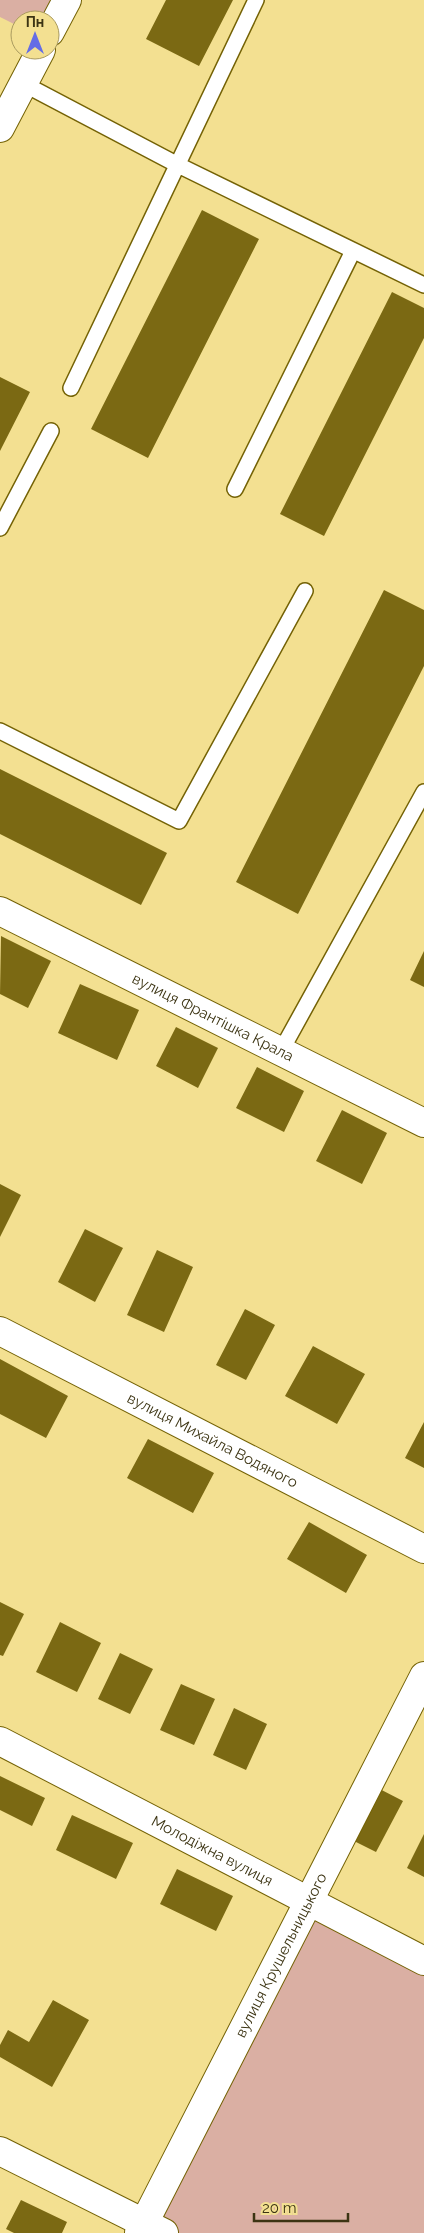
<svg xmlns="http://www.w3.org/2000/svg" width="424" height="2233" viewBox="0 0 424 2233" font-family="Raleway,sans-serif">
	<rect width="100%" height="100%" fill="#f3e091"/>
	<path fill="#daafa3" d="M0 0H62L50 20H20V27L0 17Z
		M307 1905 424 1961V2233H164L144 2224Z"/>
	<path fill="#7b6913" d="M166 0H233L199 66 146 39Z
		M202 210 259 239 148 458 91 429Z
		M392 292 424 308V338L324 536 280 514Z
		M0 377 30 392 0 451Z
		M384 590 424 610V666L298 914 236 882Z
		M0 769 167 853 141 905 0 834Z
		M1 936 51 961 28 1008 0 994Z
		M424 951V987L410 980Z
		M80 984 139 1010 117 1060 58 1033Z
		M176 1027 218 1048 198 1088 156 1066Z
		M257 1067 304 1091 284 1132 236 1108Z
		M342 1110 387 1133 362 1184 316 1161Z
		M0 1184 21 1195 0 1237Z
		M85 1229 123 1248 95 1302 58 1282Z
		M157 1250 193 1267 164 1332 127 1315Z
		M245 1309 275 1325 246 1380 216 1365Z
		M313 1346 365 1374 337 1424 285 1396Z
		M0 1359 68 1396 46 1438 0 1414Z
		M424 1422V1468L405 1458Z
		M148 1439 214 1473 193 1513 127 1478Z
		M309 1522 367 1555 346 1593 287 1559Z
		M0 1602 24 1614 3 1656 0 1655Z
		M60 1622 101 1643 77 1692 36 1672Z
		M120 1653 153 1669 130 1714 98 1699Z
		M181 1684 215 1699 194 1745 160 1730Z
		M234 1708 267 1724 246 1770 213 1755Z
		M0 1776 45 1798 32 1826 0 1810Z
		M370 1784 403 1801 376 1852 344 1836Z
		M72 1815 133 1843 116 1879 56 1850Z
		M424 1834V1877L407 1868Z
		M177 1869 233 1896 216 1931 160 1904Z
		M53 2000 89 2020 52 2087 0 2057V2045L8 2030 29 2042Z
		M21 2200 67 2222 62 2233H14L6 2229Z"/>
	<g fill="none" stroke-linecap="round" stroke-linejoin="round">
		<g stroke="#746205" stroke-width="18">
			<path id="service" d="M24 84 176 164 424 285
				M71 388 256 0
				M235 489 353 251
				M0 528 51 431
				M0 731 179 821 305 591
				M281 1051 424 792"/>
		</g>
		<g stroke="#746205" stroke-width="30">
			<g id="minor">
				<path id="s1" d="M0 911 424 1123"/>
				<path id="s2" d="M0 1331 424 1549"/>
				<path id="s3" d="M0 1741 424 1961"/>
				<path id="s4" d="M139 2233 424 1676"/>
			</g>
		</g>
		<g stroke="#746205" stroke-width="30">
			<path id="tertiary" d="M50 32 67 0
				M0 128 41 50
				M0 2151 164 2233"/>
		</g>
		<use href="#service" stroke="#fff" stroke-width="15"/>
		<use href="#minor" stroke="#fff" stroke-width="28"/>
		<use href="#tertiary" stroke="#fff" stroke-width="28"/>
	</g>
	<g text-anchor="middle" dominant-baseline="central" stroke-width="5" stroke-linejoin="round" paint-order="stroke">
		<g font-size="15" fill="#3c3413" stroke="#f3e091">
			<text stroke="none"><textPath href="#s1" startOffset="238">вулиця Франтішка Крала</textPath></text>
			<text stroke="none"><textPath href="#s2" startOffset="239">вулиця Михайла Водяного</textPath></text>
			<text stroke="none"><textPath href="#s3" startOffset="239">Молодіжна вулиця</textPath></text>
			<text stroke="none"><textPath href="#s4" startOffset="312">вулиця Крушельницького</textPath></text>
		</g>
	</g>
	<g transform="translate(35 35)"><circle r="24" fill="#f3e091" stroke="#aa9b5f"/>
	<path d="M0-4L9 19L0 12L-9 19Z" fill="#646de6"/>
	<text y="-8" font-size="14" font-weight="bold" text-anchor="middle" fill="#3c3413">Пн</text>
	</g>
	<path d="M254 2213v8h94v-8" fill="none" stroke="#3c3413" stroke-width="2.5"/>
	<text x="262" y="2213" font-size="15" fill="#3c3413" stroke="#f3e091" stroke-width="4" paint-order="stroke">20 m</text>
</svg>
